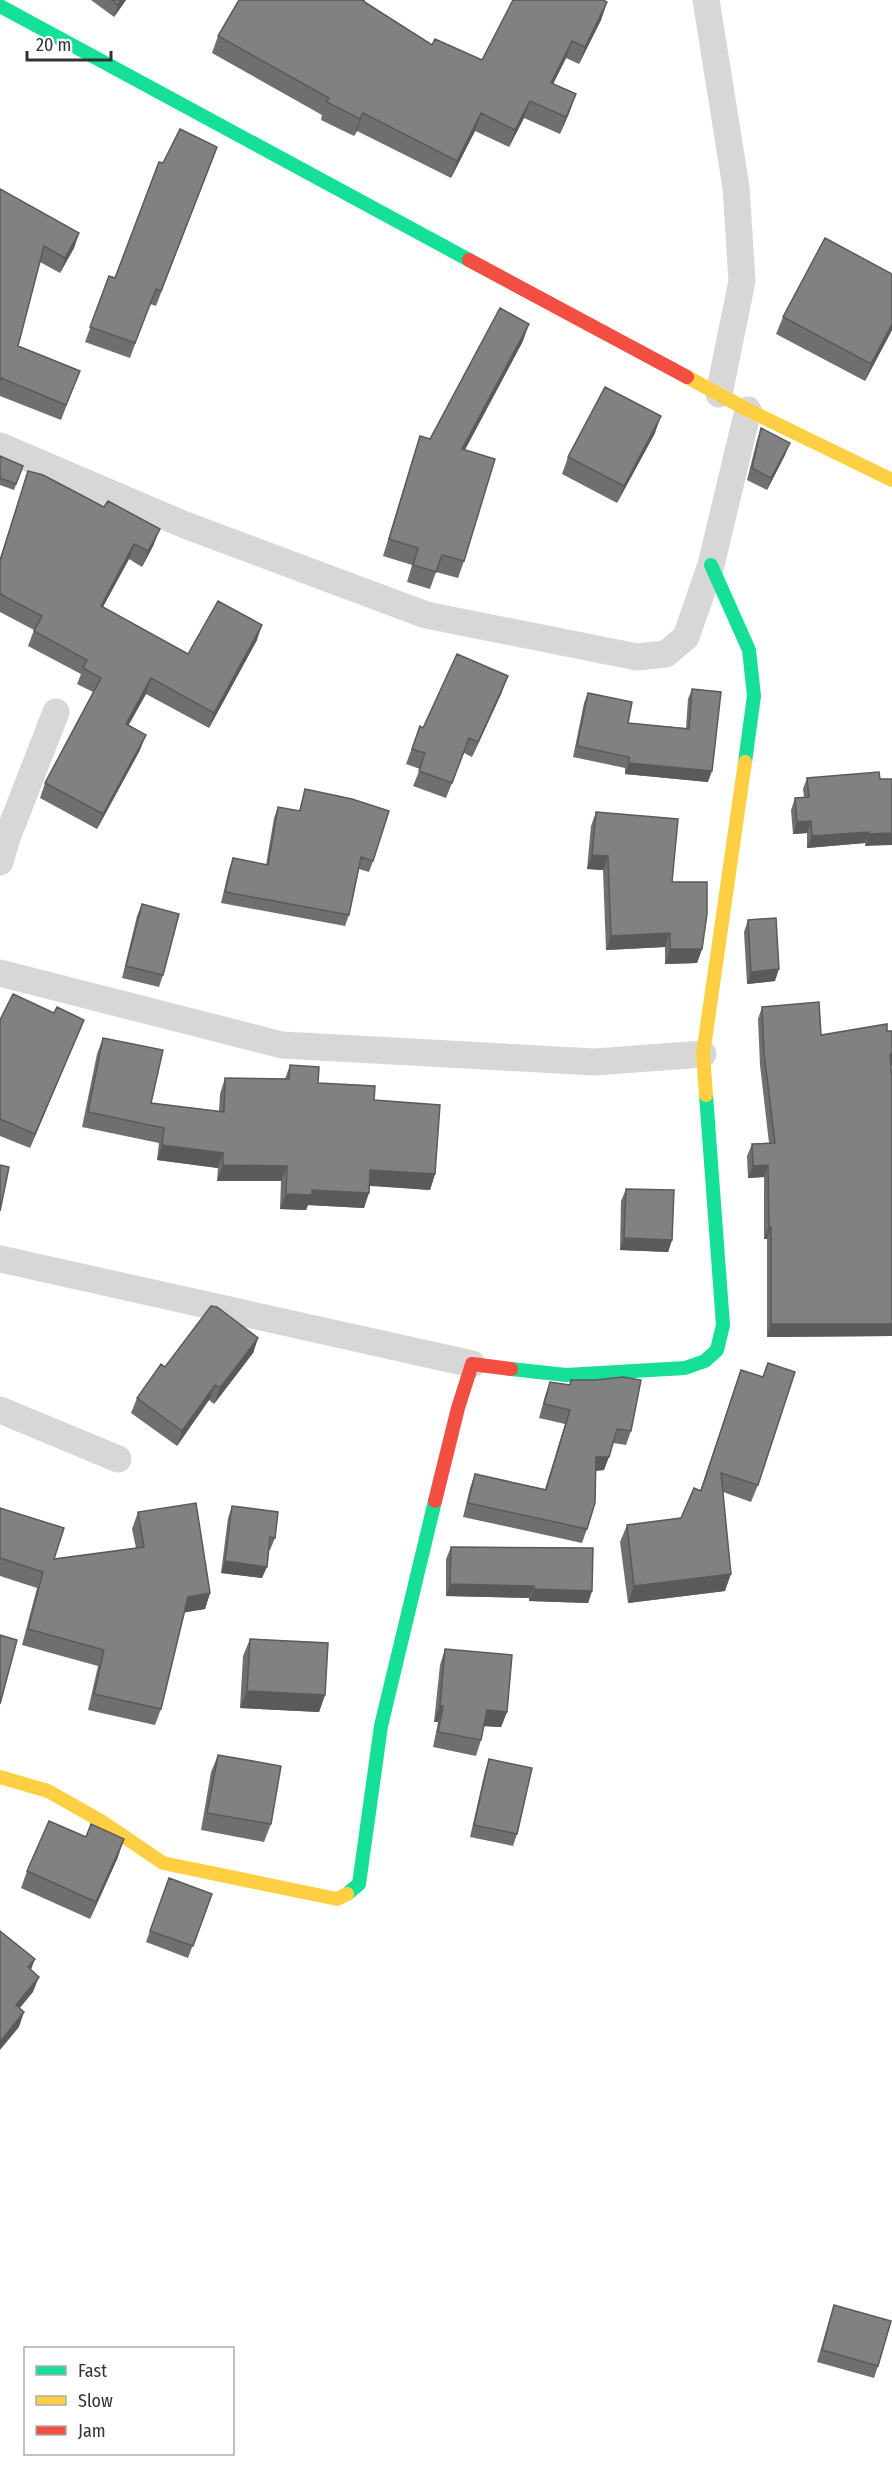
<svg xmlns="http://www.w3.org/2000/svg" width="892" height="2479" viewBox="0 0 892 2479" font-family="'Fira Sans Condensed',sans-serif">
	<rect width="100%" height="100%" fill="#fff"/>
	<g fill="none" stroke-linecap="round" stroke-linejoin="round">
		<path stroke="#d7d7d7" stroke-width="27" d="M706 0 736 187 742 281 719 394
			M0 446 185 525 426 615 637 657 666 654 686 637 711 565 748 410
			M0 862 7 838 56 712
			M0 973 282 1045 595 1062 703 1054
			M0 1259 472 1364
			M0 1410 118 1459"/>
		<path stroke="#16e098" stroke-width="14" d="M0 6 469 260
			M711 565 749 650 754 696 745 762
			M511 1369 566 1375 685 1368 705 1361 717 1350 723 1325 706 1095
			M347 1894 359 1884 381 1726 435 1501"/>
		<path stroke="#ffcf43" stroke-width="14" d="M687 377 748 410 892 480
			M706 1095 703 1054 745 762
			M0 1777 48 1791 101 1821 163 1863 337 1899 347 1894"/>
		<path stroke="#f24e42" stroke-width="14" d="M469 260 687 377
			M435 1501 458 1408 472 1364 511 1369"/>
	</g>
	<path fill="#6f6f6f" d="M91 0H126L114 17Z
		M365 0 364 2 432 45 482 60 607 2 601 20 579 64 566 58 553 84 570 111 560 134 524 118 509 147 475 131 451 178 357 131 354 136 321 120 322 115 212 53 218 36Z
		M217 147 156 306 150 304 130 358 85 342 109 276 115 278 163 163Z
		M0 189 79 233 74 248 60 273 40 262 18 346 80 371 61 420 0 396Z
		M892 274V330L865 381 776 334 783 317Z
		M523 341 465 450 464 561 458 578 436 572 430 589 407 582 412 565 383 556 414 454 420 436 430 439Z
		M761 428 785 455 767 490 747 480 757 440Z
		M655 433 617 503 562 474 568 457Z
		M0 456 23 466 14 490 0 485Z
		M28 471 154 544 142 567 129 559 103 607 188 654 257 640 209 728 146 694 128 725 140 750 97 829 40 798 45 783 93 692 77 684 81 674 28 646 34 630 0 612V558Z
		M692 689 708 782 625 774V768L573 757 584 703 588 693 628 723 686 728 688 699Z
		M502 692 472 757 464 753 446 798 413 786 420 769 406 764 420 726 423 728Z
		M807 778 880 779H892L865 846V843L807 848V833L793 834 791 810 795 798 804 797 803 789Z
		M305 789 373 861 369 872 359 869 349 915 345 926 221 903 229 869 233 858 266 865 274 818 278 807 299 811Z
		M596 812 672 882 702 949 697 963 665 964V947L606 950 603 870 587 869 591 826Z
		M142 904 163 975 159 987 122 978 137 916Z
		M748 920 775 981 747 984 744 932Z
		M762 1007 821 1035 887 1031 892 1081V1336L767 1337V1239H764V1177L748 1178 747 1156 752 1144 769 1143 760 1065 758 1019Z
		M54 1013 84 1020 78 1034 30 1148 0 1136V1020Z
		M103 1038 151 1103 219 1111 220 1094 225 1078 285 1079 290 1065 318 1083 374 1100 435 1174 430 1190 370 1186 364 1208 308 1205 306 1210 280 1209 281 1181H217L218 1168 157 1160 159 1143 82 1127 97 1054Z
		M626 1189 672 1240 668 1252 620 1250 621 1201Z
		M258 1338 253 1353 214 1404 209 1400 177 1446 131 1413 137 1398 165 1367Z
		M741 1370 758 1485 751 1502 723 1492 725 1591 628 1603 620 1542 627 1525 681 1518 700 1491Z
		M571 1380 631 1431 626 1445 613 1443 604 1470 596 1471 587 1529 582 1543 463 1517 470 1488 475 1474 545 1489 565 1424 539 1418 545 1396 550 1382 569 1385Z
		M232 1506 275 1538 270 1550H269L262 1578 221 1573 228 1518Z
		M0 1508 54 1559 136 1548 132 1529 138 1512 210 1593 205 1609 184 1612 161 1709 155 1725 88 1710 98 1666 22 1645 37 1588 0 1576Z
		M451 1547 592 1591 588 1603 529 1601V1598L446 1596V1559Z
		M250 1639 325 1695 319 1712 240 1708 243 1656Z
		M445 1649 507 1712 501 1727 484 1726 481 1740 476 1756 433 1747 438 1722H434L440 1665Z
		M218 1755 271 1824 264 1842 201 1830 211 1772Z
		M489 1759 517 1834 513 1846 470 1837 485 1771Z
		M118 1857 90 1919 21 1888 27 1871Z
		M169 1878 212 1894 188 1958 146 1942Z
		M834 2305 878 2366 874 2378 817 2362 830 2317Z"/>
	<path fill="#5a5a5a" d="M121 0H126L114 17 118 5Z
		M607 2 601 20 579 64 585 47Z
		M572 41 566 58 545 100 551 83Z
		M576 94 570 111 560 134 566 117Z
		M530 101 524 118 509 147 515 130Z
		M363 113 357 131 354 136 360 119Z
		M481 113 475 131 451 178 457 161Z
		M79 233 74 248 60 273 65 258Z
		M529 324 523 341 456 466 462 449Z
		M892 324V330L865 381 871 364Z
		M661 416 655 433 617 503 624 486Z
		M790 443 785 455 767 490 771 478Z
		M160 529 154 544 142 567 148 551Z
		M134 544 129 559 95 621 101 606Z
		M262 625 257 640 209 728 214 713Z
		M508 676 502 692 472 757 478 742Z
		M151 678 146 694 121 739 126 724Z
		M146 735 140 750 97 829 103 814Z
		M629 763 712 771 708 782 625 774Z
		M811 821 807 833 793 834 797 822Z
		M869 832 865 843 807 848 812 836Z
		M892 833V845L865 846 869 834Z
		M592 855 608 856 603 870 587 869Z
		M670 933 665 947 606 950 611 936Z
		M670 949H702L697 963 665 964Z
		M779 969 775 981 747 984 751 972Z
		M84 1020 78 1034 30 1148 35 1134Z
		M890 1054H892V1066H886Z
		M162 1145 223 1153 218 1168 157 1160Z
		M223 1165 287 1166 281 1181H217Z
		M768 1165 764 1177 748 1178 753 1166Z
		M370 1170 435 1174 430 1190 365 1185Z
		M312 1190 369 1193 364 1208 308 1205 306 1210 280 1209 286 1194Z
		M769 1227H771L767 1239H764Z
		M624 1238 672 1240 668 1252 620 1250Z
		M771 1324H892V1336L767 1337Z
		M258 1338 253 1353 214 1404 220 1388Z
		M215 1385 209 1400 177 1446 182 1431Z
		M596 1457H609L604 1470 591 1471Z
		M225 1561 267 1567 262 1578 221 1573Z
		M731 1574 725 1591 628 1603 634 1586Z
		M450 1584 534 1586 529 1598 446 1596Z
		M534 1589 592 1591 588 1603 529 1601Z
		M210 1593 205 1609 182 1613 188 1597Z
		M247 1691 325 1695 319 1712 240 1708Z
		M440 1706H443L438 1722H434Z
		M487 1710 507 1712 501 1727 481 1726Z
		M124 1839 118 1857 90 1919 96 1902Z
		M35 1959 29 1975 28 1967Z
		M39 1977 33 1992 10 2020 16 2005Z
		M24 2012 19 2027 0 2050V2042Z"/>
	<path fill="#818181" stroke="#5a5a5a" stroke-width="1.5" d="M112 0H121L118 5Z
		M239 0H364L363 1 432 45 435 39 482 60 513 0H603L607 2 585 47 572 41 551 83 576 94 566 117 530 101 515 130 481 113 457 161 363 113 360 119 327 102 329 98 218 36Z
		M180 129 217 147 161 291 156 289 135 343 90 327 109 276 115 278 159 162 163 163Z
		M0 189 79 233 65 258 44 246 18 346 80 371 66 405 1 378 0 381Z
		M825 238 892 274V324L871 364 783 317Z
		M500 308 529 324 462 449 495 459 464 561 442 555 436 572 413 565 418 548 389 539 420 436 430 439Z
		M605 387 661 416 624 486 568 457Z
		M761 428 790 443 771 478 752 468Z
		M0 456 23 466 16 484 0 478Z
		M28 471 43 475 104 507 108 501 160 529 148 551 134 544 101 606 188 654 218 601 262 625 214 713 151 678 126 724 146 735 103 814 45 783 101 678 83 668 87 660 34 631 42 616 0 594V561Z
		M457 654 508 676 478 742 469 738 452 783 419 771 425 753 412 749 420 726 423 728Z
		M692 689 721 692 712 771 629 763V757L577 746 588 693 632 702 628 723 689 729Z
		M879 772 880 779H892V833L869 834V832L812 836 811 821 797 822 795 798 809 797 807 778Z
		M305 789 352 799 389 811 373 861 361 857 349 915 225 892 233 858 268 865 278 807 300 811Z
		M596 812 678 819 672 882H707V914L702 949H670V933L611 936 608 856 592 855Z
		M142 904 179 914 163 975 126 966Z
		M776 918 779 969 751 972 748 920Z
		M13 994 54 1013 57 1007 84 1020 35 1134 0 1119V1020Z
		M819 1002 821 1035 887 1024V1031H892V1054H890L892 1081V1324H771V1227H769L768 1165 753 1166 752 1144 775 1143 764 1053 762 1007Z
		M103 1038 163 1050 151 1103 224 1112 225 1078 289 1079 290 1065 319 1067 318 1083 375 1086 374 1100 440 1105 435 1174 370 1170 369 1193 312 1190V1195L286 1194 287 1166 223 1165V1153L162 1145 164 1128 88 1112Z
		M0 1165 9 1167 0 1211Z
		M626 1189 674 1190 672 1240 624 1238Z
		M211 1306 217 1307 258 1338 220 1388 215 1385 182 1431 137 1398 161 1364 165 1367Z
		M768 1363 795 1372 758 1485 721 1473 731 1574 634 1586 627 1525 681 1518 694 1488 701 1491 741 1370 763 1377Z
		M623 1377 641 1380 631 1431 617 1429 609 1457H596L595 1503 587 1529 468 1503 475 1474 546 1490 570 1410 544 1404 550 1382 570 1385 571 1380H596Z
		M196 1503 210 1593 188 1597 161 1709 94 1694 104 1650 28 1629 43 1572 0 1558V1508L64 1528 54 1559 144 1547 138 1512Z
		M232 1506 278 1512 275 1538 270 1537 267 1567 225 1561Z
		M451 1547 593 1548 592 1591 534 1589V1586L450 1584Z
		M0 1635 17 1640 0 1704Z
		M250 1639 328 1643 325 1695 247 1691Z
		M445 1649 512 1655 507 1712 487 1710 481 1740 438 1732 443 1706H440Z
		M218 1755 281 1766 271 1824 207 1813Z
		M489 1759 532 1768 517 1834 474 1825Z
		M49 1821 86 1837 91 1824 124 1839 96 1902 27 1871Z
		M169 1878 212 1894 193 1946 150 1931Z
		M0 1931 35 1959 28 1967 39 1977 16 2005 24 2012 0 2042Z
		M834 2305 891 2321 878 2366 822 2350Z"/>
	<rect x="24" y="2347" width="210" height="108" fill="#ffffff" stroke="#adadad" stroke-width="1.5"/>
	<rect x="36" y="2366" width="30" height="9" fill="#16e098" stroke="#adadad" stroke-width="1.5"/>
	<text x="78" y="2377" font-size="18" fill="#333333">Fast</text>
	<rect x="36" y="2396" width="30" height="9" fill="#ffcf43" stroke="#adadad" stroke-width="1.5"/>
	<text x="78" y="2407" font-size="18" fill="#333333">Slow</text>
	<rect x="36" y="2426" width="30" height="9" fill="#f24e42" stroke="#adadad" stroke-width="1.5"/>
	<text x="78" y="2437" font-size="18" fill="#333333">Jam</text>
	<path d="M27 51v9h84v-9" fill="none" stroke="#333333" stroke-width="3"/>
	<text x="36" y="51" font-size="18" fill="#333333" stroke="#ffffff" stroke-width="4.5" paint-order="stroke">20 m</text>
</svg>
